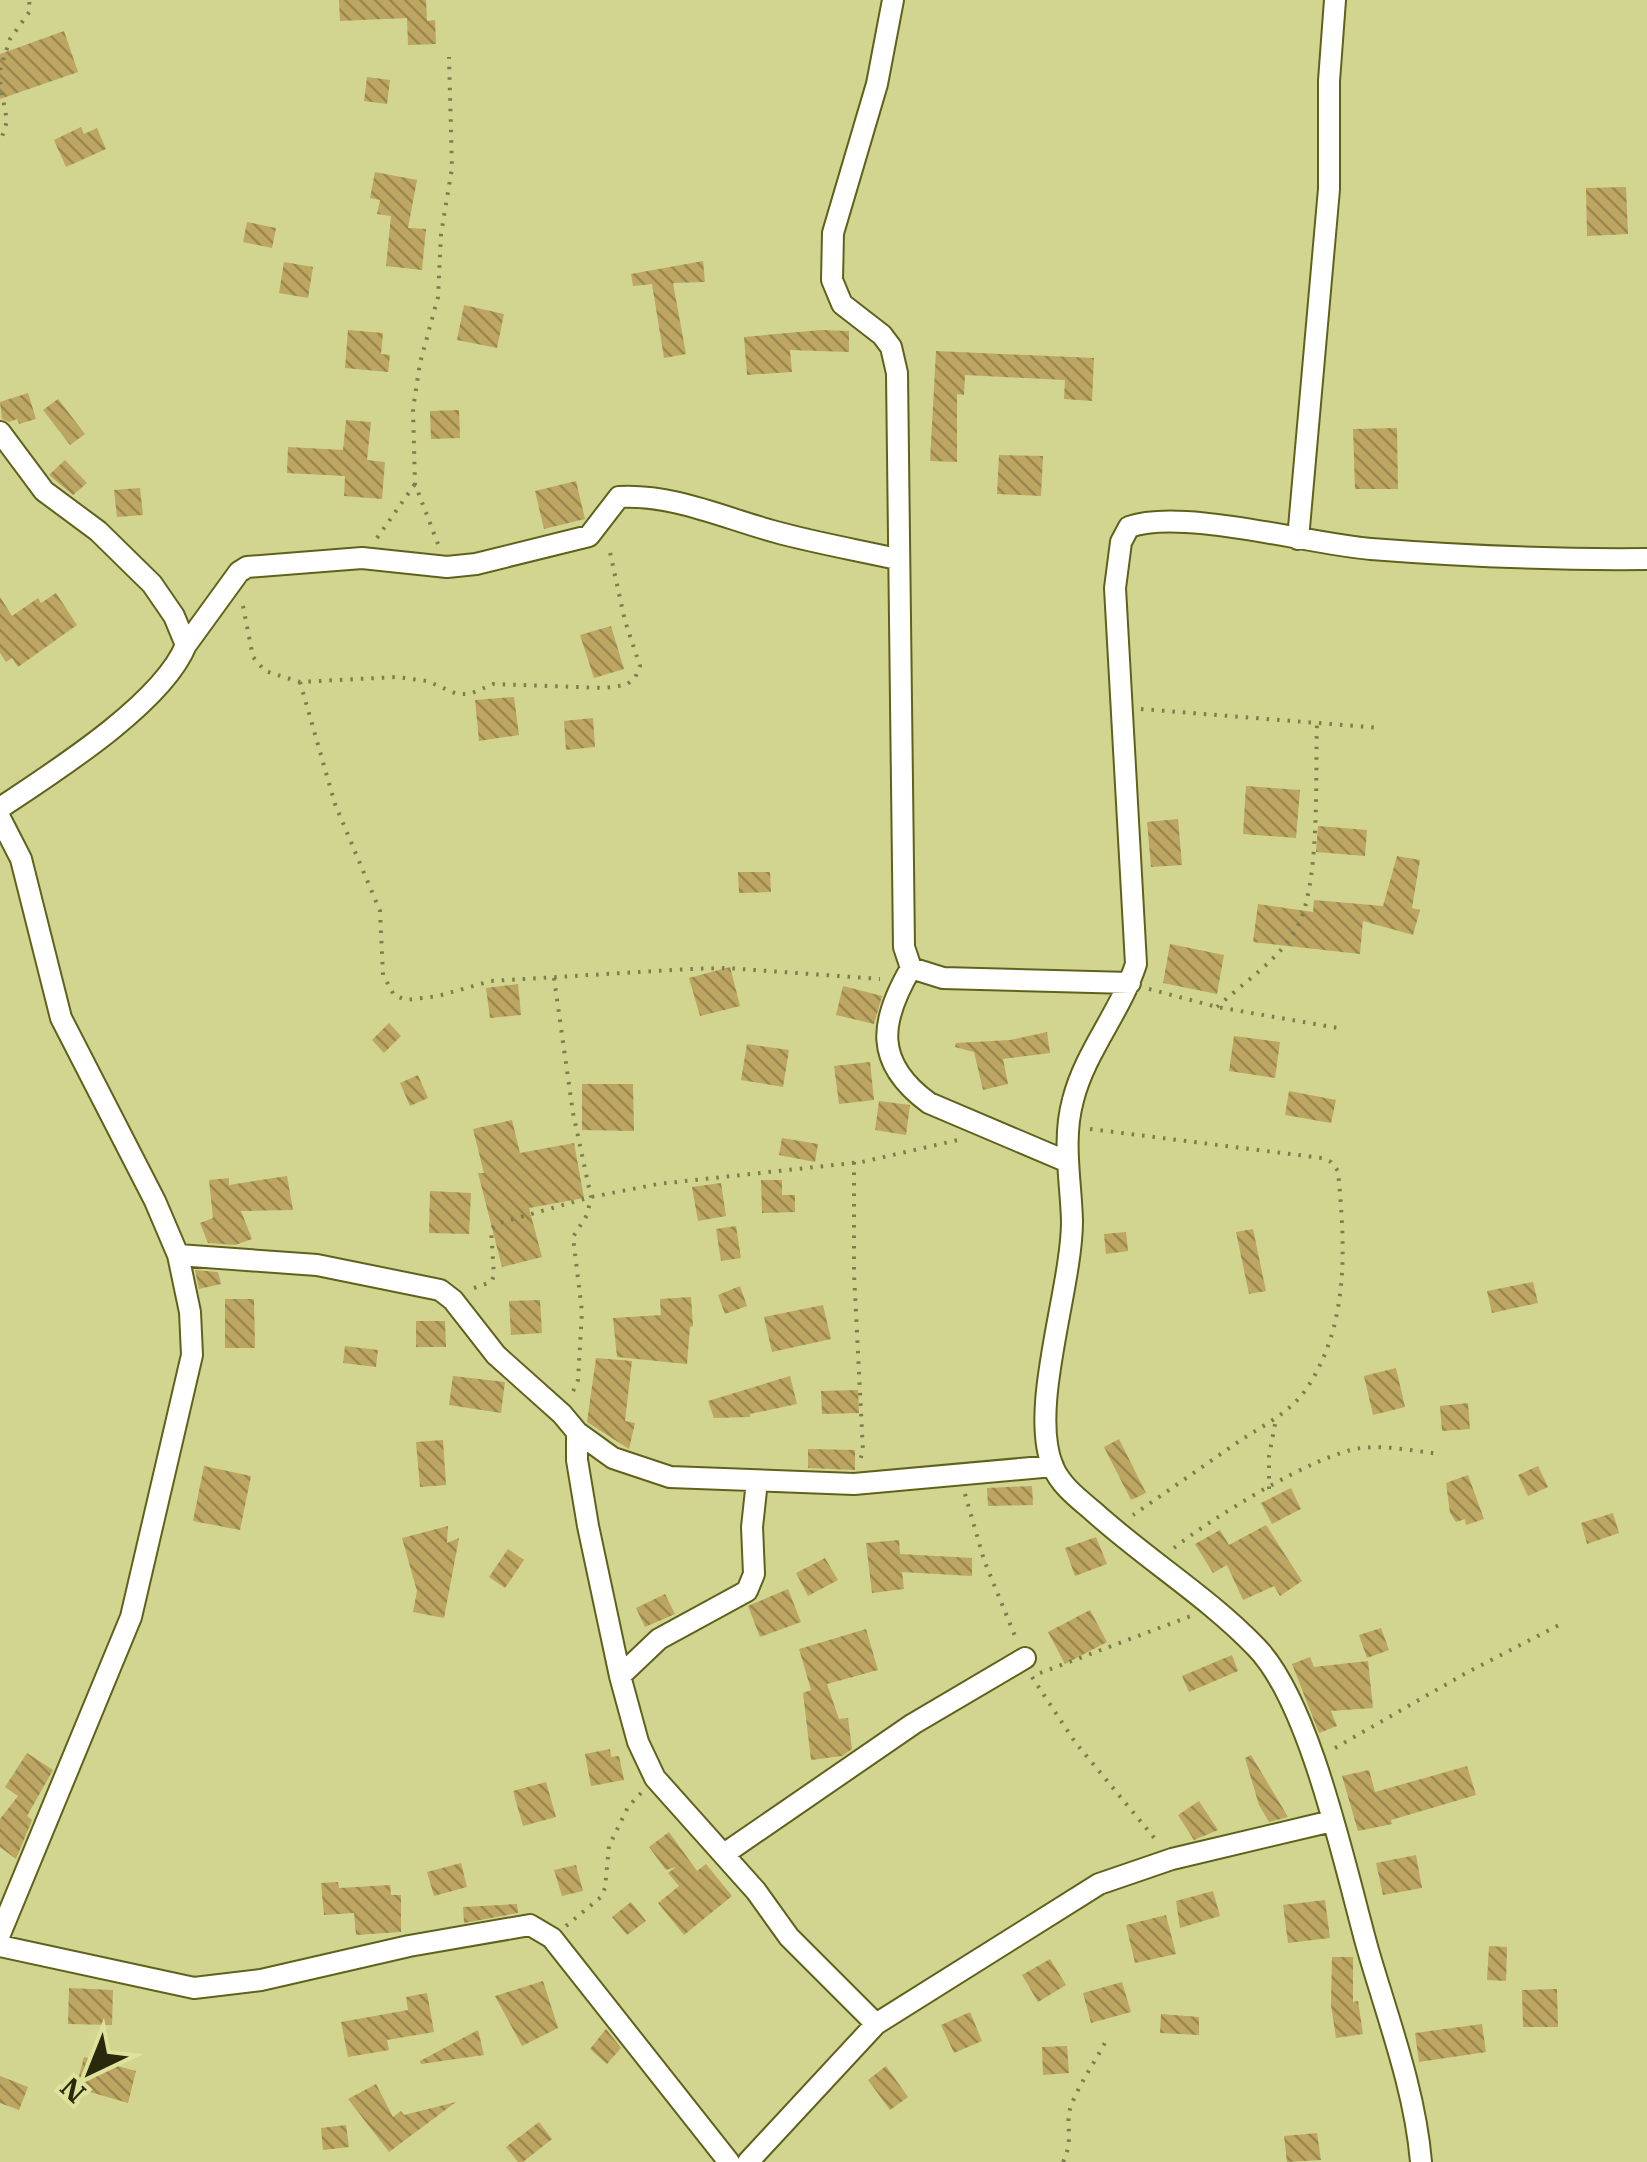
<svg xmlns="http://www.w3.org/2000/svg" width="1647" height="2162" viewBox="0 0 1647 2162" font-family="'IBM Plex Serif',serif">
	<defs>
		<pattern id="building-back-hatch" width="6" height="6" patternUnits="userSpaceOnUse" patternTransform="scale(2.5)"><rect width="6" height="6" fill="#bda562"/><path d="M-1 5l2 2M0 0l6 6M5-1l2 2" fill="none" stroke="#9a874f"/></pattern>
	</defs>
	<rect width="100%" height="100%" fill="#d1d58f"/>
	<path fill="url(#building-back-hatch)" d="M339 0H426L427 21 435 20 436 44 408 45 407 18 340 21Z
		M64 31 78 72 0 99V54Z
		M367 77 390 80 387 104 364 101Z
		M81 127 84 134 97 128 106 149 66 167 54 140Z
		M375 172 417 180 408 228 426 229 422 270 386 266 391 216 377 214 380 200 370 198Z
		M1626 187 1628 234 1587 236 1586 188Z
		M247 222 276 228 272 248 243 242Z
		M703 261 705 282 673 283 686 354 664 358 652 284 633 286 631 274Z
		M284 262 313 267 308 298 279 293Z
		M464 305 504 314 497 348 457 340Z
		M348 330 383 333 381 354 390 355 388 372 345 368Z
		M821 330 849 331V352L790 350 792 372 747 375 744 337Z
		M936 351 1094 358 1092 401 1064 399 1065 380 965 375 964 395 957 394V462L930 461Z
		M28 393 36 419 19 424 17 419 9 422 2 419 0 402Z
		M58 399 85 434 70 445 43 410Z
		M459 410 460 438 431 439 430 411Z
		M346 420 371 422 367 460 385 462 382 499 344 496 345 476 287 473 288 447 343 450Z
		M1397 428 1398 489H1355L1353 429Z
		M999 455 1043 456 1041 496 997 494Z
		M65 460 87 483 73 495 49 475Z
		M576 481 585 519 544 529 535 491Z
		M140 488 143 515 117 517 114 490Z
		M56 593 77 625 18 667 12 658 6 662 0 653V597L12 616 38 598 41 603Z
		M611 626 624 669 594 678 580 635Z
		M514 697 519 735 479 741 475 700Z
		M593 718 595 747 566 750 564 721Z
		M1246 786 1300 790 1296 838 1243 834Z
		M1178 819 1182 865 1151 867 1147 822Z
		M1318 826 1367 830 1365 856 1316 852Z
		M1397 856 1420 860 1412 908 1420 910 1413 935 1363 921 1360 954 1253 942 1258 904 1313 912 1314 900 1383 906Z
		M738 872H770L771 892 739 893Z
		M1170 944 1224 955 1217 994 1163 983Z
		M730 967 740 1006 700 1016 689 978Z
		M518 984 521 1015 490 1018 486 988Z
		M843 986 882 996 874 1024 836 1015Z
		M389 1023 401 1036 384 1053 372 1040Z
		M1047 1032 1050 1053 1003 1059 1008 1084 983 1090 974 1052 955 1047 956 1043 1010 1040Z
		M1234 1036 1280 1042 1275 1078 1229 1071Z
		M747 1044 789 1050 783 1087 741 1080Z
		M870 1062 874 1100 839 1104 834 1066Z
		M418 1075 428 1098 410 1106 400 1083Z
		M582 1084H633L634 1131 582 1130Z
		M1289 1091 1336 1100 1331 1123 1285 1115Z
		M879 1101 910 1105 906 1135 875 1130Z
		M512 1120 520 1153 574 1143 584 1198 529 1208 542 1257 502 1267 478 1173H484L473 1129Z
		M782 1138 818 1144 815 1162 779 1155Z
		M287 1176 293 1210 241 1211 252 1239 235 1245 208 1243 200 1223 213 1218 209 1180 229 1178V1185Z
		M761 1180H782V1195H795V1212L762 1213Z
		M721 1183 726 1216 698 1221 692 1187Z
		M430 1191 471 1193 469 1234 429 1233Z
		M736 1226 741 1258 721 1261 716 1229Z
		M1253 1229 1266 1291 1249 1294 1236 1232Z
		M1126 1232 1128 1251 1106 1254 1104 1234Z
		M195 1270 218 1272 221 1284 199 1289Z
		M1533 1282 1538 1303 1492 1313 1487 1291Z
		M740 1286 747 1306 725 1314 718 1295Z
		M691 1297 693 1326 690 1327 687 1364 617 1357 613 1318 661 1315 660 1299Z
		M225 1299H254L255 1348H225Z
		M540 1300 542 1333 511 1335 509 1301Z
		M823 1305 831 1339 772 1352 764 1317Z
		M416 1321H445L446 1347H416Z
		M345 1346 378 1350 376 1367 343 1363Z
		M596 1358 632 1361 625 1421 635 1423 629 1449 587 1422Z
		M1396 1368 1405 1407 1373 1415 1364 1376Z
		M453 1376 505 1382 501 1413 449 1405Z
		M790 1376 797 1404 750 1414V1417L714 1418 708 1401Z
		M858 1390 859 1413 822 1414 821 1391Z
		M1468 1403 1470 1429 1442 1431 1440 1406Z
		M1119 1439 1146 1493 1131 1500 1104 1447Z
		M443 1440 446 1485 420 1487 416 1442Z
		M808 1449 855 1450V1470L808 1468Z
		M204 1466 251 1476 240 1530 193 1521Z
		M1538 1466 1548 1487 1528 1496 1518 1475Z
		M1468 1475 1484 1519 1466 1525 1465 1519 1456 1522 1450 1513 1446 1483Z
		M1032 1486 1033 1505 988 1506 987 1488Z
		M1291 1488 1301 1509 1272 1524 1261 1503Z
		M1613 1513 1619 1533 1587 1544 1581 1523Z
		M1266 1525 1302 1581 1280 1596 1274 1586 1243 1600 1227 1565 1213 1573 1195 1544 1220 1530 1229 1545Z
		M448 1526 447 1543 459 1538 444 1618 413 1612 417 1591 402 1538Z
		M1096 1537 1107 1564 1075 1576 1065 1548Z
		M899 1540 900 1554 972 1558V1576L902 1572 904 1589 872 1593 866 1543Z
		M508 1549 524 1560 505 1588 489 1577Z
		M825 1558 838 1580 808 1596 796 1573Z
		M788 1589 801 1622 760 1637 748 1606Z
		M665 1594 675 1614 645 1627 636 1608Z
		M1090 1610 1107 1642 1065 1664 1048 1632Z
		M1381 1628 1389 1650 1367 1658 1359 1635Z
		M866 1629 878 1670 827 1684 839 1719 848 1718 852 1749 842 1756 811 1760 803 1693 811 1690 799 1649Z
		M1232 1655 1238 1671 1189 1692 1182 1676Z
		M1310 1657 1314 1667 1368 1661 1373 1708 1331 1711 1337 1726 1319 1733 1292 1664Z
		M610 1749 611 1757 619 1756 624 1780 591 1786 585 1754Z
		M27 1753 53 1770 27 1816 32 1820 16 1859 0 1847V1819L18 1796 5 1787Z
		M1251 1755 1288 1817 1269 1822 1259 1805 1245 1758Z
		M1467 1766 1476 1795 1391 1820 1392 1824 1358 1831 1342 1776 1369 1770 1375 1792Z
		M546 1782 556 1817 523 1826 513 1791Z
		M1199 1801 1218 1830 1194 1840 1178 1815Z
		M669 1832 697 1871 706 1864 732 1896 684 1935 658 1903 679 1886 668 1873 676 1867 666 1870 649 1847Z
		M1416 1855 1422 1888 1383 1895 1376 1863Z
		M461 1863 467 1887 434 1896 427 1872Z
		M576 1865 583 1891 562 1896 554 1870Z
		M338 1882 339 1888 390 1885 391 1895H401V1932L356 1935 354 1913 324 1915 321 1883Z
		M1213 1891 1220 1916 1180 1928 1176 1901Z
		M1325 1900 1330 1938 1288 1943 1283 1905Z
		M631 1902 646 1921 627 1935 612 1917Z
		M517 1904 518 1913 464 1923 463 1907Z
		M1166 1915 1176 1954 1135 1963 1126 1925Z
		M1489 1946 1507 1947 1506 1981 1487 1980Z
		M1332 1957H1353V2002L1358 2001 1363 2034 1336 2038 1331 2005Z
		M1050 1959 1066 1985 1038 2002 1022 1975Z
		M543 1981 558 2028 522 2046 495 1996Z
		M1122 1982 1131 2012 1091 2023 1083 1993Z
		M69 1988 113 1990 112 2025 68 2024Z
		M1557 1989 1558 2027H1523L1522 1990Z
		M427 1993 434 2032 387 2040 389 2050 348 2057 341 2022 408 2010 406 1997Z
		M970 2012 982 2041 954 2053 941 2025Z
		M1161 2014 1199 2017V2035L1160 2033Z
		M1482 2024 1486 2052 1419 2062 1415 2033Z
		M606 2029 621 2048 607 2064 590 2049Z
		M478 2030 484 2055 421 2064 420 2061Z
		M1067 2046 1069 2073 1043 2075 1042 2047Z
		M84 2057 136 2071 128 2103 76 2088Z
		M886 2066 908 2097 890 2110 868 2080Z
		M0 2076 28 2087 19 2110 0 2103Z
		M376 2084 393 2117 401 2111 404 2115 456 2102 389 2152 348 2099Z
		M539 2122 552 2139 523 2162H518L506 2147Z
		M346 2125 349 2147 323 2150 321 2128Z
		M1317 2133 1321 2160 1287 2162 1284 2136Z"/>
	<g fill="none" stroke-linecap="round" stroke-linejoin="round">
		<g stroke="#60621c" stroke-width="24">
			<path id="minor" d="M893 0 877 84 833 233 832 280 842 304 882 335 891 347 897 373 904 947 911 968 943 978 1130 983
				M0 432 44 491 98 531 152 584 174 616 186 645C162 704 54 772 0 808
				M1298 539 1329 189V81L1335 0
				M186 645 239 572 247 567 362 558 447 567 476 564 589 536 619 497C674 494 724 518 776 532 816 543 857 550 897 559
				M0 818 21 859 61 1018 155 1201 178 1255 190 1312 192 1355 131 1617 0 1934
				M911 968C880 1021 873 1062 929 1103L1068 1162
				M178 1255 317 1265 440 1290 453 1300 496 1355 562 1414 577 1432 613 1458 670 1477 854 1484 1053 1466
				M577 1432V1460L588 1526 620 1676 638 1742 655 1778 756 1891 789 1937 876 2024
				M620 1676 659 1639 747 1591 754 1574 752 1527 757 1481
				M724 1854 913 1724 1025 1658
				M0 1946 194 1988 261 1980 409 1946 530 1925 552 1938 729 2162
				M748 2162 876 2024 1099 1884 1172 1859 1332 1821
				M1421 2162C1415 2090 1388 2019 1368 1950 1346 1872 1311 1703 1256 1647 1208 1597 1146 1559 1094 1512 1079 1499 1061 1486 1053 1467 1028 1409 1072 1289 1072 1221 1071 1181 1062 1140 1073 1100 1085 1052 1121 1011 1136 964L1115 588 1121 542 1129 527C1181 508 1310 544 1371 549 1462 556 1556 560 1647 559"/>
		</g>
		<path stroke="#7b7e4d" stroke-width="4" stroke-dasharray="2.5 8" stroke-linecap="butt" d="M0 70 10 39 30 11 29 0
			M0 82 7 121 0 143
			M377 538 415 484
			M438 544 415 484 413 409 420 363 438 297 441 234 452 168 449 57
			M243 606 253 657 265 671 300 682 397 677 427 681 457 694H470L493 684 604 688 626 685 635 678 640 666 625 621 609 548
			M300 682 335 804 380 911 383 975 394 995 406 1000 438 996 491 981 689 969 727 968 880 979
			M1141 709 1381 728
			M554 978 573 1113 591 1197 587 1215 573 1237 582 1312 578 1380 571 1396
			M1149 989 1217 1007 1338 1028
			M1217 1007C1242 984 1277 961 1295 931 1321 890 1315 776 1317 723
			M1090 1129 1322 1158 1331 1162 1338 1171C1345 1245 1350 1323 1307 1388 1291 1412 1264 1425 1241 1440 1205 1465 1169 1490 1133 1515
			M854 1162V1274L863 1451 860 1460
			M474 1288 491 1282 494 1276 491 1229 496 1224 591 1197 658 1184 862 1162 958 1140
			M1269 1489V1456L1276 1419
			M965 1494 984 1560 1017 1641
			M1174 1548C1212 1518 1315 1454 1361 1448 1387 1445 1414 1451 1440 1454
			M1040 1673 1191 1616
			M1032 1677 1075 1742 1156 1840
			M1335 1748 1466 1673 1561 1624
			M566 1926 601 1897 605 1888 609 1846 628 1807 641 1793
			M1063 2162C1075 2137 1064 2126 1071 2106 1079 2084 1095 2062 1106 2041"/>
		<use href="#minor" stroke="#fff" stroke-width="20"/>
	</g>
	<g transform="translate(90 2072) rotate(223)" stroke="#dee29b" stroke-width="8" paint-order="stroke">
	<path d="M0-8L18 38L0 25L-18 38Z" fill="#292a0d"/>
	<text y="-15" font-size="28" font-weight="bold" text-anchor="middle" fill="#292a0d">N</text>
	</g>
</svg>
